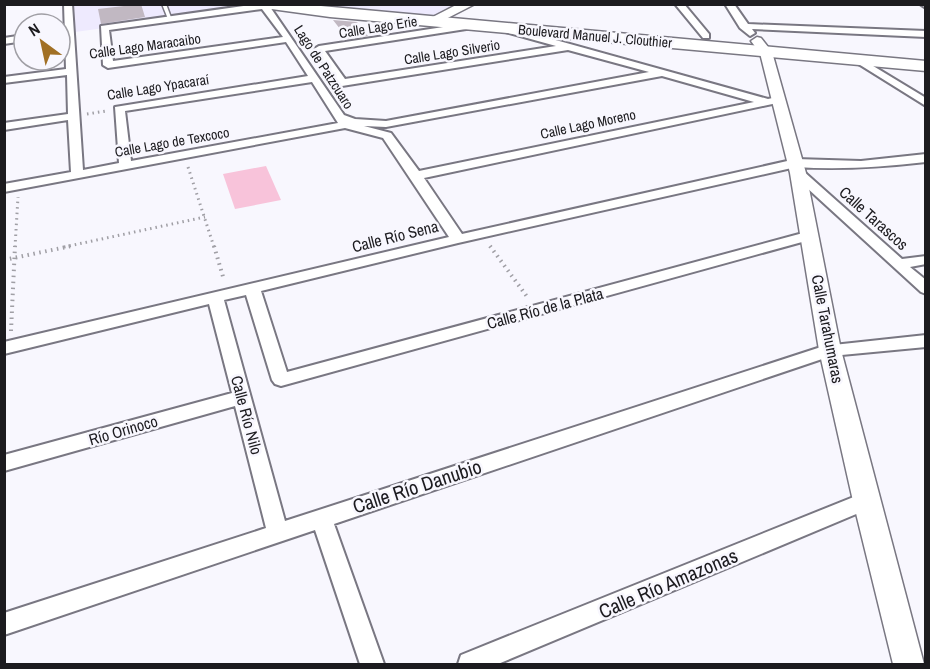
<svg xmlns="http://www.w3.org/2000/svg" width="930" height="669" viewBox="0 0 930 669" font-family="'Archivo Narrow',sans-serif">
	<rect width="100%" height="100%" fill="#f8f7fe"/>
	<path fill="#eeeafe" d="M68 5H469L431 21 270 5 68 33Z"/>
	<path fill="#f8c3da" d="M266 166 281 200 235 209 223 174Z"/>
	<path fill="#c1b8c2" d="M141 4 145 17 101 24 98 9Z
		M333 20 357 22 368 36 348 39Z"/>
	<g fill="none" stroke-linecap="round" stroke-linejoin="round">
		<g stroke="#797782" stroke-width="3">
			<path id="service" d="M162 4H166L172 20 168 19Z"/>
		</g>
		<g stroke="#797782" stroke-width="4">
			<path id="minor" d="M64 4H72L83 170 119 163 115 107 308 76 286 42 108 68 103 65 101 26 257 4H268L344 115 355 119 386 121 649 72 568 50 342 86 338 85 314 49 319 46 476 22 479 23V27L325 51 345 79 556 46 502 31V27L505 26 768 99 777 97 782 100 777 103 424 178 462 234 796 159 861 161 926 154V162C882 167 840 170 796 167L458 243 261 291 287 372 803 233 808 232 815 236 813 239 281 386 275 384 272 380 246 295 224 300 285 521 824 346 926 335V347L831 356 334 524 384 664H360L315 530 4 635V613L266 528 235 406 4 471V455L232 393 209 304 4 354V342L449 237 383 138 345 128 4 192V184L71 172 68 120 4 130V123L68 114 67 75 4 83V77L66 69ZM262 9 283 37 113 61 109 30ZM662 76 754 102 419 171 391 133 364 126 386 127ZM312 82 338 123 131 161 125 111Z
				M675 4H684L709 34V38H703Z
				M725 4H734L748 24 926 31V37L752 29 755 33 750 36 740 28Z
				M920 4H926V8Z
				M24 35V41L4 44V38Z
				M860 58 926 98V106L857 63 855 61Z
				M798 169 802 170 902 259 926 256V264L910 267 926 280V294L921 292 794 176 792 173 794 170Z
				M866 492 873 495 876 501 873 507 498 664H458L461 655Z"/>
		</g>
		<g stroke="#797782" stroke-width="3">
			<path id="tertiary" d="M757 37 761 38 772 52 806 173 841 350 924 664H893L853 501 819 350 790 173 760 53 751 41Z"/>
		</g>
		<g stroke="#797782" stroke-width="3">
			<path id="secondary" d="M458 4H475L436 24 431 25 425 21Z"/>
		</g>
		<g stroke="#797782" stroke-width="3">
			<path id="primary" d="M257 4H299L926 61V71L330 17 264 8Z"/>
		</g>
		<path stroke="#a09fa5" stroke-width="3" stroke-dasharray="1.5 4" stroke-linecap="butt" d="M87 114 106 111
			M188 167 214 247
			M15 247 18 197
			M64 247 205 217"/>
		<path stroke="#a09fa5" stroke-width="4" stroke-dasharray="1.5 4.5" stroke-linecap="butt" d="M214 246 224 280
			M490 246 528 298
			M4 260 71 246
			M11 331 15 246"/>
		<use href="#service" fill="#fff" fill-rule="evenodd"/>
		<use href="#minor" fill="#fff" fill-rule="evenodd"/>
		<use href="#tertiary" fill="#fff" fill-rule="evenodd"/>
		<use href="#secondary" fill="#fff" fill-rule="evenodd"/>
		<use href="#primary" fill="#fff" fill-rule="evenodd"/>
	</g>
	<g text-anchor="middle" dominant-baseline="central" stroke-width="5" stroke-linejoin="round" paint-order="stroke">
		<g font-size="14" fill="#1c1b1f" stroke="#f8f7fe">
			<text transform="translate(378 27) rotate(-9)">Calle Lago Erie</text>
			<text transform="translate(595 36) rotate(5)">Boulevard Manuel J. Clouthier</text>
			<text transform="translate(145 46) rotate(-8)">Calle Lago Maracaibo</text>
			<text transform="translate(452 52) rotate(-9)">Calle Lago Silverio</text>
			<text transform="translate(324 67) rotate(57)">Lago de Patzcuaro</text>
			<text transform="translate(158 87) rotate(-9)">Calle Lago Ypacaraí</text>
			<text transform="translate(588 124) rotate(-12)">Calle Lago Moreno</text>
			<text transform="translate(172 142) rotate(-10)">Calle Lago de Texcoco</text>
		</g>
		<g font-size="16" fill="#1c1b1f" stroke="#f8f7fe">
			<text transform="translate(874 218) rotate(42)">Calle Tarascos</text>
			<text transform="translate(395 236) rotate(-14)">Calle Río Sena</text>
			<text transform="translate(545 308) rotate(-15)">Calle Río de la Plata</text>
			<text transform="translate(828 329) rotate(79)">Calle Tarahumaras</text>
			<text transform="translate(247 415) rotate(75)">Calle Río Nilo</text>
			<text transform="translate(123 430) rotate(-16)">Río Orinoco</text>
		</g>
		<g font-size="20" fill="#1c1b1f" stroke="#f8f7fe">
			<text transform="translate(417 486) rotate(-18)">Calle Río Danubio</text>
			<text transform="translate(668 583) rotate(-23)">Calle Río Amazonas</text>
		</g>
	</g>
	<rect width="930" height="669" fill="none" stroke="#1c1b1f" stroke-width="12"/>
	<g transform="translate(42 42) rotate(327)"><circle r="28" fill="#f8f7fe" stroke="#a09fa5" stroke-width="1.5"/>
	<path d="M0-4.5L10 22L0 15L-10 22Z" fill="#a17025"/>
	<text y="-9" font-size="16" font-weight="bold" text-anchor="middle" fill="#1c1b1f">N</text>
	</g>
</svg>
